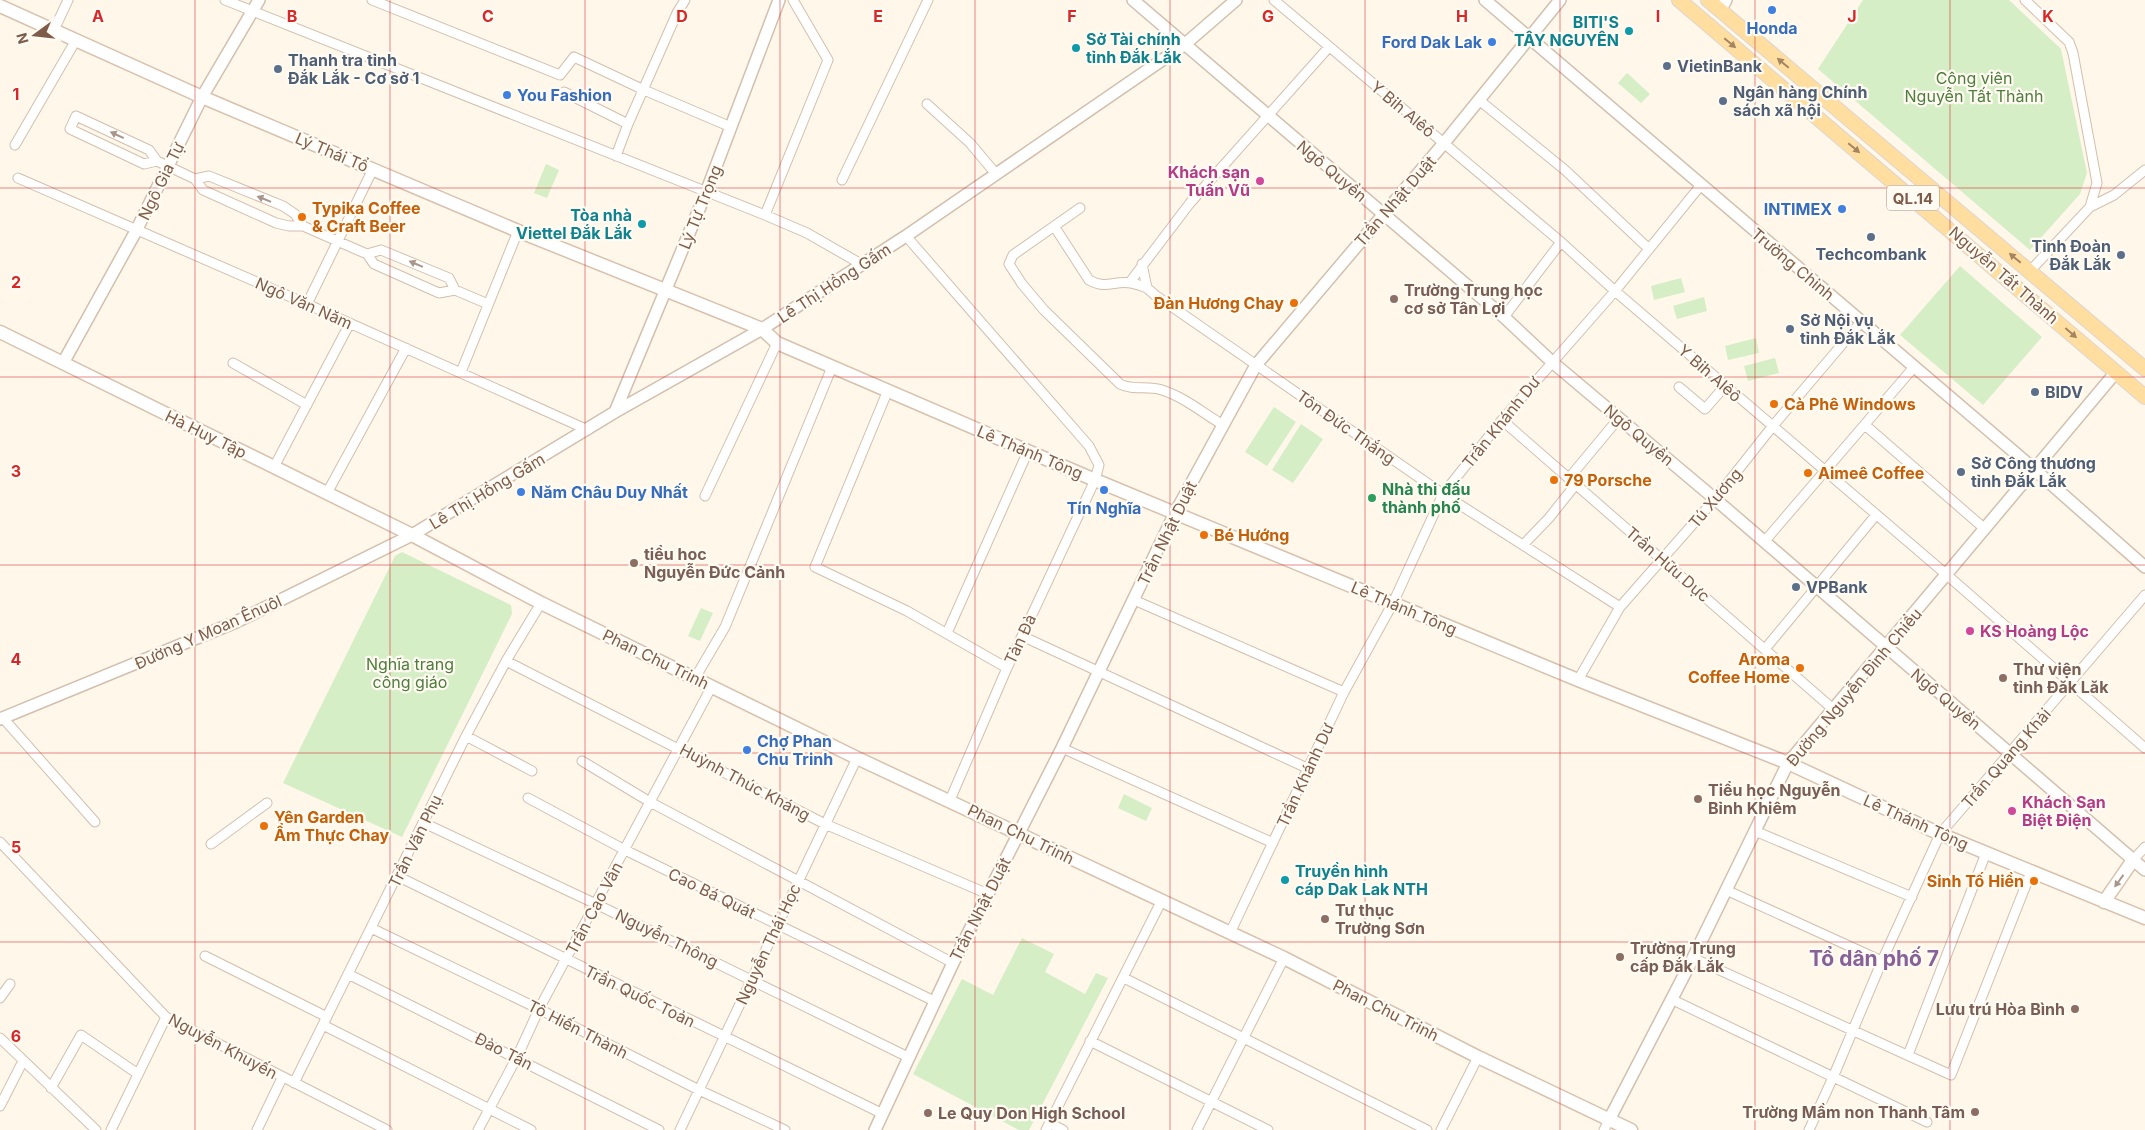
<svg xmlns="http://www.w3.org/2000/svg" width="2145" height="1130" viewBox="0 0 2145 1130" font-family="Inter,sans-serif">
	<rect width="100%" height="100%" fill="#fef7ea"/>
	<path fill="#d5eec6" d="M1863 0H2009L2061 49 2087 173 2080 194 2030 250 1818 69Z
		M1627 73 1650 94 1641 103 1618 83Z
		M546 164 559 170 547 198 534 193Z
		M1960 266 2042 337 1983 405 1900 335Z
		M1681 278 1685 292 1654 300 1651 286Z
		M1704 297 1707 311 1677 319 1673 306Z
		M1756 338 1759 353 1728 360 1725 346Z
		M1775 358 1779 373 1748 381 1744 366Z
		M1274 407 1296 422 1267 466 1245 452Z
		M1301 424 1323 439 1293 483 1272 470Z
		M402 552 511 605 512 614 402 837 283 783 395 556Z
		M701 608 713 613 700 641 688 636Z
		M1124 794 1152 808 1146 821 1118 808Z
		M1022 938 1054 954 1045 972 1085 994 1096 973 1108 978 1029 1130H1019L913 1074 962 979 993 995Z"/>
	<g fill="none" stroke-linecap="round" stroke-linejoin="round">
		<g stroke="#d3bfad" stroke-width="11">
			<path id="minor" d="M225 0 765 215 807 233 861 264
				M372 0 560 75 574 57 644 90 731 127
				M1274 0 1561 242 1615 291 1947 575 2145 748
				M2025 0 2069 42 2073 53 2097 183 2090 207 2030 271
				M54 30 68 0
				M564 92 628 124
				M1479 100 1565 170 1649 249
				M927 104 970 143 996 174
				M15 145 76 40
				M616 156 628 124 677 13 685 0
				M157 161 144 164 70 129 76 116 149 150 157 161 195 179 203 190 276 223 289 226H303L367 254 374 264 439 293 455 290 488 304
				M18 178 307 304 588 430
				M195 179 209 176 283 206 295 214 303 226
				M842 180 928 0
				M2090 207 2114 195 2145 170
				M1080 208 1013 255 1009 264 1022 284 1044 310 1120 384C1133 391 1148 385 1162 390 1184 397 1203 413 1223 425
				M765 215 828 60 793 0
				M1054 226 1089 280C1107 290 1114 280 1131 283 1136 284 1142 286 1147 288
				M906 236 1089 446 1099 465 1095 480 1007 668 950 800
				M367 254 381 250 449 278 455 290
				M1142 264 1147 288 1155 295 1443 494 1620 607
				M1130 282 1190 203 1329 47
				M307 304 373 169
				M1504 317 1561 242
				M233 363 307 405
				M461 372 518 231
				M1679 387 1705 409 1725 386
				M888 390 815 567 907 611 1007 668
				M1502 420 1833 709
				M1865 425 1985 529
				M274 467 350 323
				M1569 478 1619 418
				M327 493 406 348
				M705 496 777 343
				M1764 542 1914 367
				M1523 545 1549 518 1576 484
				M1134 600 1344 692
				M947 633 1028 451
				M1022 636 1309 769
				M1765 649 1876 515
				M506 661 825 824 988 894
				M695 678 725 627 832 367
				M1578 680 1620 607 1715 499 1772 427 1861 322
				M3 718 95 822
				M466 736 532 771
				M1062 748 1273 843
				M582 761 650 802 953 963
				M528 798 625 850 934 1001
				M424 823 596 904 908 1057
				M1755 831 1912 897
				M0 842 166 1017 387 1130
				M211 844 267 803
				M2133 860 2145 847
				M397 876 883 1114
				M1726 890 1882 961
				M371 928 539 1009 699 1090 785 1130
				M1230 933 1344 692 1393 603 1443 494 1502 420 1615 291 1701 185
				M205 956 327 1017
				M1693 958 1951 1075 2031 872
				M348 974 659 1130
				M1124 978 1427 1130
				M0 998 10 984
				M1671 999 1927 1122
				M323 1025 531 1130
				M0 1038 96 1130
				M1090 1041 1268 1130
				M1908 1055 1986 853
				M294 1083 466 736 506 661 541 603
				M51 1088 81 1035 138 1074
				M0 1106 23 1061
				M1049 1123 1063 1130
				M111 1130 166 1017
				M257 1130 282 1078
				M478 1130 517 1057 539 1009 712 686
				M680 1130 857 758
				M1046 1130 1162 900
				M1197 1130 1284 958
				M1441 1130 1478 1057
				M1604 1130 1609 1120
				M1809 1130 1834 1075 1882 961 1940 834 2145 595"/>
		</g>
		<g stroke="#d3bfad" stroke-width="14">
			<path id="tertiary" d="M1133 0 1504 317 1551 361 1715 499 2145 870
				M1485 0 2034 469 2145 567
				M1720 11 1726 0
				M63 363 136 231 202 97 259 0
				M615 412 707 190 779 0
				M0 719 236 622 412 535 615 412 762 329 906 236 1184 45 1236 0
				M1609 1120 1693 958 1788 763 2116 372
				M875 1130 953 963 1062 748 1175 513 1256 365 1444 143 1560 0"/>
		</g>
		<g stroke="#d8c1ad" stroke-width="15">
			<path id="secondary" d="M0 6 202 97 518 231 762 329 777 343 1095 480 1578 680 1788 763 1940 834 2145 918
				M0 332 412 535 541 603 857 758 1284 958 1478 1057 1631 1130
				M2104 902 2133 860"/>
		</g>
		<g stroke="#ddd5d0" stroke-width="16">
			<path id="primary" d="M1679 0 2145 397
				M1708 0 2145 369"/>
		</g>
		<use href="#minor" stroke="#fff" stroke-width="9"/>
		<use href="#tertiary" stroke="#fff" stroke-width="11"/>
		<use href="#secondary" stroke="#fff" stroke-width="12"/>
		<use href="#primary" stroke="#ffdea0" stroke-width="14"/>
	</g>
	<defs><path id="oneway-solid" d="M-6-.8H1V-3.2L6.5 0L1 3.2V.8H-6Z" transform="scale(1.25)"/></defs>
	<g fill="#a48463">
		<use href="#oneway-solid" transform="translate(1730 43) rotate(40)"/>
		<use href="#oneway-solid" transform="translate(1783 63) rotate(-140)"/>
		<use href="#oneway-solid" transform="translate(1854 148) rotate(40)"/>
		<use href="#oneway-solid" transform="translate(2015 258) rotate(-140)"/>
		<use href="#oneway-solid" transform="translate(2071 333) rotate(41)"/>
	</g>
	<g fill="#aa9689">
		<use href="#oneway-solid" transform="translate(117 135) rotate(-155)"/>
		<use href="#oneway-solid" transform="translate(264 199) rotate(-158)"/>
		<use href="#oneway-solid" transform="translate(416 264) rotate(-157)"/>
		<use href="#oneway-solid" transform="translate(2119 881) rotate(126)"/>
	</g>
	<path fill="none" stroke="#d62828" stroke-width="1" stroke-opacity="0.55" d="M195 0V1130M390 0V1130M585 0V1130M780 0V1130M975 0V1130M1170 0V1130M1365 0V1130M1560 0V1130M1755 0V1130M1950 0V1130M0 188H2145M0 377H2145M0 565H2145M0 753H2145M0 942H2145"/>
	<g fill="#3f7fe0" stroke="#fffaf2" stroke-width="2">
		<circle cx="1772" cy="10" r="5"/>
		<circle cx="1492" cy="42" r="5"/>
		<circle cx="507" cy="95" r="5"/>
		<circle cx="1842" cy="209" r="5"/>
		<circle cx="1104" cy="490" r="5"/>
		<circle cx="521" cy="492" r="5"/>
		<circle cx="747" cy="750" r="5"/>
	</g>
	<g fill="#0f9aa8" stroke="#fffaf2" stroke-width="2">
		<circle cx="1629" cy="31" r="5"/>
		<circle cx="1076" cy="48" r="5"/>
		<circle cx="642" cy="224" r="5"/>
		<circle cx="1285" cy="880" r="5"/>
	</g>
	<g fill="#5c6f8a" stroke="#fffaf2" stroke-width="2">
		<circle cx="1667" cy="66" r="5"/>
		<circle cx="278" cy="69" r="5"/>
		<circle cx="1723" cy="101" r="5"/>
		<circle cx="1871" cy="237" r="5"/>
		<circle cx="2121" cy="255" r="5"/>
		<circle cx="1790" cy="329" r="5"/>
		<circle cx="2035" cy="392" r="5"/>
		<circle cx="1961" cy="472" r="5"/>
		<circle cx="1796" cy="587" r="5"/>
	</g>
	<g fill="#d1479c" stroke="#fffaf2" stroke-width="2">
		<circle cx="1260" cy="181" r="5"/>
		<circle cx="1970" cy="631" r="5"/>
		<circle cx="2012" cy="811" r="5"/>
	</g>
	<g fill="#e8710a" stroke="#fffaf2" stroke-width="2">
		<circle cx="302" cy="217" r="5"/>
		<circle cx="1294" cy="303" r="5"/>
		<circle cx="1774" cy="404" r="5"/>
		<circle cx="1808" cy="473" r="5"/>
		<circle cx="1554" cy="480" r="5"/>
		<circle cx="1204" cy="535" r="5"/>
		<circle cx="1800" cy="668" r="5"/>
		<circle cx="264" cy="826" r="5"/>
		<circle cx="2034" cy="881" r="5"/>
	</g>
	<g fill="#8d6e63" stroke="#fffaf2" stroke-width="2">
		<circle cx="1394" cy="299" r="5"/>
		<circle cx="634" cy="563" r="5"/>
		<circle cx="2003" cy="678" r="5"/>
		<circle cx="1698" cy="799" r="5"/>
		<circle cx="1325" cy="919" r="5"/>
		<circle cx="1620" cy="957" r="5"/>
		<circle cx="2075" cy="1009" r="5"/>
		<circle cx="1975" cy="1112" r="5"/>
		<circle cx="928" cy="1113" r="5"/>
	</g>
	<circle fill="#2e9e5b" stroke="#fffaf2" stroke-width="2" cx="1372" cy="498" r="5"/>
	<g text-anchor="middle" dominant-baseline="central" stroke-width="4.5" stroke-linejoin="round" paint-order="stroke">
		<rect fill="#fffaf2" stroke="#a48c7c" stroke-width="1" x="1887" y="185.5" width="52" height="25" rx="4"/>
		<g font-size="15" font-weight="bold" fill="#7d5d49">
			<text x="1913" y="198">QL.14</text>
		</g>
		<g font-size="16" font-weight="bold" fill="#0d838f" stroke="#fffaf2" text-anchor="end">
			<text x="1619" y="22">BITI'S<tspan x="1619" dy="18">TÂY NGUYÊN</tspan></text>
			<text x="1086" y="39" text-anchor="start">Sở Tài chính<tspan x="1086" dy="18">tỉnh Đắk Lắk</tspan></text>
			<text x="632" y="215">Tòa nhà<tspan x="632" dy="18">Viettel Đắk Lắk</tspan></text>
			<text x="1295" y="871" text-anchor="start">Truyền hình<tspan x="1295" dy="18">cáp Dak Lak NTH</tspan></text>
		</g>
		<g font-size="16" font-weight="bold" fill="#366cbe" stroke="#fffaf2" text-anchor="start">
			<text x="1772" y="28" text-anchor="middle">Honda</text>
			<text x="1482" y="42" text-anchor="end">Ford Dak Lak</text>
			<text x="517" y="95">You Fashion</text>
			<text x="1832" y="209" text-anchor="end">INTIMEX</text>
			<text x="531" y="492">Năm Châu Duy Nhất</text>
			<text x="1104" y="508" text-anchor="middle">Tín Nghĩa</text>
			<text x="757" y="741">Chợ Phan<tspan x="757" dy="18">Chu Trinh</tspan></text>
		</g>
		<g font-size="16" font-weight="bold" fill="#4e5e75" stroke="#fffaf2" text-anchor="start">
			<text x="288" y="60">Thanh tra tỉnh<tspan x="288" dy="18">Đắk Lắk - Cơ sở 1</tspan></text>
			<text x="1677" y="66">VietinBank</text>
			<text x="1733" y="92">Ngân hàng Chính<tspan x="1733" dy="18">sách xã hội</tspan></text>
			<text x="2111" y="246" text-anchor="end">Tỉnh Đoàn<tspan x="2111" dy="18">Đắk Lắk</tspan></text>
			<text x="1871" y="254" text-anchor="middle">Techcombank</text>
			<text x="1800" y="320">Sở Nội vụ<tspan x="1800" dy="18">tỉnh Đắk Lắk</tspan></text>
			<text x="2045" y="392">BIDV</text>
			<text x="1971" y="463">Sở Công thương<tspan x="1971" dy="18">tỉnh Đắk Lắk</tspan></text>
			<text x="1806" y="587">VPBank</text>
		</g>
		<g font-size="16" fill="#4e7d3d" stroke="#fffaf2">
			<text x="1974" y="78">Công viên<tspan x="1974" dy="18">Nguyễn Tất Thành</tspan></text>
			<text x="410" y="664">Nghĩa trang<tspan x="410" dy="18">công giáo</tspan></text>
		</g>
		<g font-size="16" fill="#7d5d49" stroke="#fffaf2">
			<text transform="translate(1403 109) rotate(40)">Y Bih Alêô</text>
			<text transform="translate(332 152) rotate(23)">Lý Thái Tổ</text>
			<text transform="translate(1332 171) rotate(40)">Ngô Quyền</text>
			<text transform="translate(161 181) rotate(-64)">Ngô Gia Tự</text>
			<text transform="translate(1395 201) rotate(-49)">Trần Nhật Duật</text>
			<text transform="translate(700 207) rotate(-68)">Lý Tự Trọng</text>
			<text transform="translate(1793 264) rotate(40)">Trường Chinh</text>
			<text transform="translate(2004 275) rotate(41)">Nguyễn Tất Thành</text>
			<text transform="translate(834 283) rotate(-33)">Lê Thị Hồng Gấm</text>
			<text transform="translate(304 303) rotate(24)">Ngô Văn Năm</text>
			<text transform="translate(1710 373) rotate(41)">Y Bih Alêô</text>
			<text transform="translate(1501 422) rotate(-51)">Trần Khánh Dư</text>
			<text transform="translate(1346 427) rotate(35)">Tôn Đức Thắng</text>
			<text transform="translate(206 434) rotate(26)">Hà Huy Tập</text>
			<text transform="translate(1639 435) rotate(40)">Ngô Quyền</text>
			<text transform="translate(1030 452) rotate(23)">Lê Thánh Tông</text>
			<text transform="translate(487 491) rotate(-31)">Lê Thị Hồng Gấm</text>
			<text transform="translate(1715 498) rotate(-50)">Tú Xương</text>
			<text transform="translate(1167 533) rotate(-64)">Trần Nhật Duật</text>
			<text transform="translate(1668 564) rotate(41)">Trần Hữu Dực</text>
			<text transform="translate(1404 608) rotate(23)">Lê Thánh Tông</text>
			<text transform="translate(208 632) rotate(-24)">Đường Y Moan Ênuôl</text>
			<text transform="translate(1020 639) rotate(-65)">Tản Đà</text>
			<text transform="translate(656 659) rotate(26)">Phan Chu Trinh</text>
			<text transform="translate(1854 687) rotate(-50)">Đường Nguyễn Đình Chiểu</text>
			<text transform="translate(1946 699) rotate(40)">Ngô Quyền</text>
			<text transform="translate(2006 758) rotate(-49)">Trần Quang Khải</text>
			<text transform="translate(1305 775) rotate(-65)">Trần Khánh Dư</text>
			<text transform="translate(745 782) rotate(28)">Huỳnh Thúc Kháng</text>
			<text transform="translate(1916 822) rotate(24)">Lê Thánh Tông</text>
			<text transform="translate(1021 834) rotate(26)">Phan Chu Trinh</text>
			<text transform="translate(415 841) rotate(-64)">Trần Văn Phụ</text>
			<text transform="translate(712 893) rotate(26)">Cao Bá Quát</text>
			<text transform="translate(594 908) rotate(-62)">Trần Cao Vân</text>
			<text transform="translate(980 909) rotate(-63)">Trần Nhật Duật</text>
			<text transform="translate(667 938) rotate(26)">Nguyễn Thông</text>
			<text transform="translate(768 944) rotate(-65)">Nguyễn Thái Học</text>
			<text transform="translate(640 996) rotate(26)">Trần Quốc Toản</text>
			<text transform="translate(1386 1010) rotate(27)">Phan Chu Trinh</text>
			<text transform="translate(578 1029) rotate(27)">Tô Hiến Thành</text>
			<text transform="translate(223 1046) rotate(28)">Nguyễn Khuyến</text>
			<text transform="translate(504 1051) rotate(27)">Đào Tấn</text>
		</g>
		<g font-size="16" font-weight="bold" fill="#b23c85" stroke="#fffaf2" text-anchor="start">
			<text x="1250" y="172" text-anchor="end">Khách sạn<tspan x="1250" dy="18">Tuấn Vũ</tspan></text>
			<text x="1980" y="631">KS Hoàng Lộc</text>
			<text x="2022" y="802">Khách Sạn<tspan x="2022" dy="18">Biệt Điện</tspan></text>
		</g>
		<g font-size="16" font-weight="bold" fill="#c56008" stroke="#fffaf2" text-anchor="start">
			<text x="312" y="208">Typika Coffee<tspan x="312" dy="18">&amp; Craft Beer</tspan></text>
			<text x="1284" y="303" text-anchor="end">Đàn Hương Chay</text>
			<text x="1784" y="404">Cà Phê Windows</text>
			<text x="1818" y="473">Aimeê Coffee</text>
			<text x="1564" y="480">79 Porsche</text>
			<text x="1214" y="535">Bé Hướng</text>
			<text x="1790" y="659" text-anchor="end">Aroma<tspan x="1790" dy="18">Coffee Home</tspan></text>
			<text x="274" y="817">Yên Garden<tspan x="274" dy="18">Ẩm Thực Chay</tspan></text>
			<text x="2024" y="881" text-anchor="end">Sinh Tố Hiền</text>
		</g>
		<g font-size="16" font-weight="bold" fill="#785e54" stroke="#fffaf2" text-anchor="start">
			<text x="1404" y="290">Trường Trung học<tspan x="1404" dy="18">cơ sở Tân Lợi</tspan></text>
			<text x="644" y="554">tiểu học<tspan x="644" dy="18">Nguyễn Đức Cảnh</tspan></text>
			<text x="2013" y="669">Thư viện<tspan x="2013" dy="18">tỉnh Đăk Lăk</tspan></text>
			<text x="1708" y="790">Tiểu học Nguyễn<tspan x="1708" dy="18">Bỉnh Khiêm</tspan></text>
			<text x="1335" y="910">Tư thục<tspan x="1335" dy="18">Trường Sơn</tspan></text>
			<text x="1630" y="948">Trường Trung<tspan x="1630" dy="18">cấp Đắk Lắk</tspan></text>
			<text x="2065" y="1009" text-anchor="end">Lưu trú Hòa Bình</text>
			<text x="1965" y="1112" text-anchor="end">Trường Mầm non Thanh Tâm</text>
			<text x="938" y="1113">Le Quy Don High School</text>
		</g>
		<g font-size="16" font-weight="bold" fill="#27864d" stroke="#fffaf2" text-anchor="start">
			<text x="1382" y="489">Nhà thi đấu<tspan x="1382" dy="18">thành phố</tspan></text>
		</g>
		<g font-size="21" font-weight="bold" fill="#876298" stroke="#fffaf2">
			<text x="1874" y="958">Tổ dân phố 7</text>
		</g>
	</g>
	<g font-size="16" text-anchor="middle" font-weight="bold" fill="#d62828" stroke="#fffaf2" stroke-width="4.5" stroke-linejoin="round" paint-order="stroke">
		<text x="98" y="22">A</text>
		<text x="292" y="22">B</text>
		<text x="488" y="22">C</text>
		<text x="682" y="22">D</text>
		<text x="878" y="22">E</text>
		<text x="1072" y="22">F</text>
		<text x="1268" y="22">G</text>
		<text x="1462" y="22">H</text>
		<text x="1658" y="22">I</text>
		<text x="1852" y="22">J</text>
		<text x="2048" y="22">K</text>
		<text x="16" y="100">1</text>
		<text x="16" y="288">2</text>
		<text x="16" y="477">3</text>
		<text x="16" y="665">4</text>
		<text x="16" y="853">5</text>
		<text x="16" y="1042">6</text>
	</g>
	<g transform="translate(35 35) rotate(255)" stroke="#fffaf2" stroke-width="4" paint-order="stroke">
	<path d="M0-4L9 19L0 12L-9 19Z" fill="#7d5d49"/>
	<text y="-8" font-size="14" font-weight="bold" text-anchor="middle" fill="#7d5d49">N</text>
	</g>
</svg>
